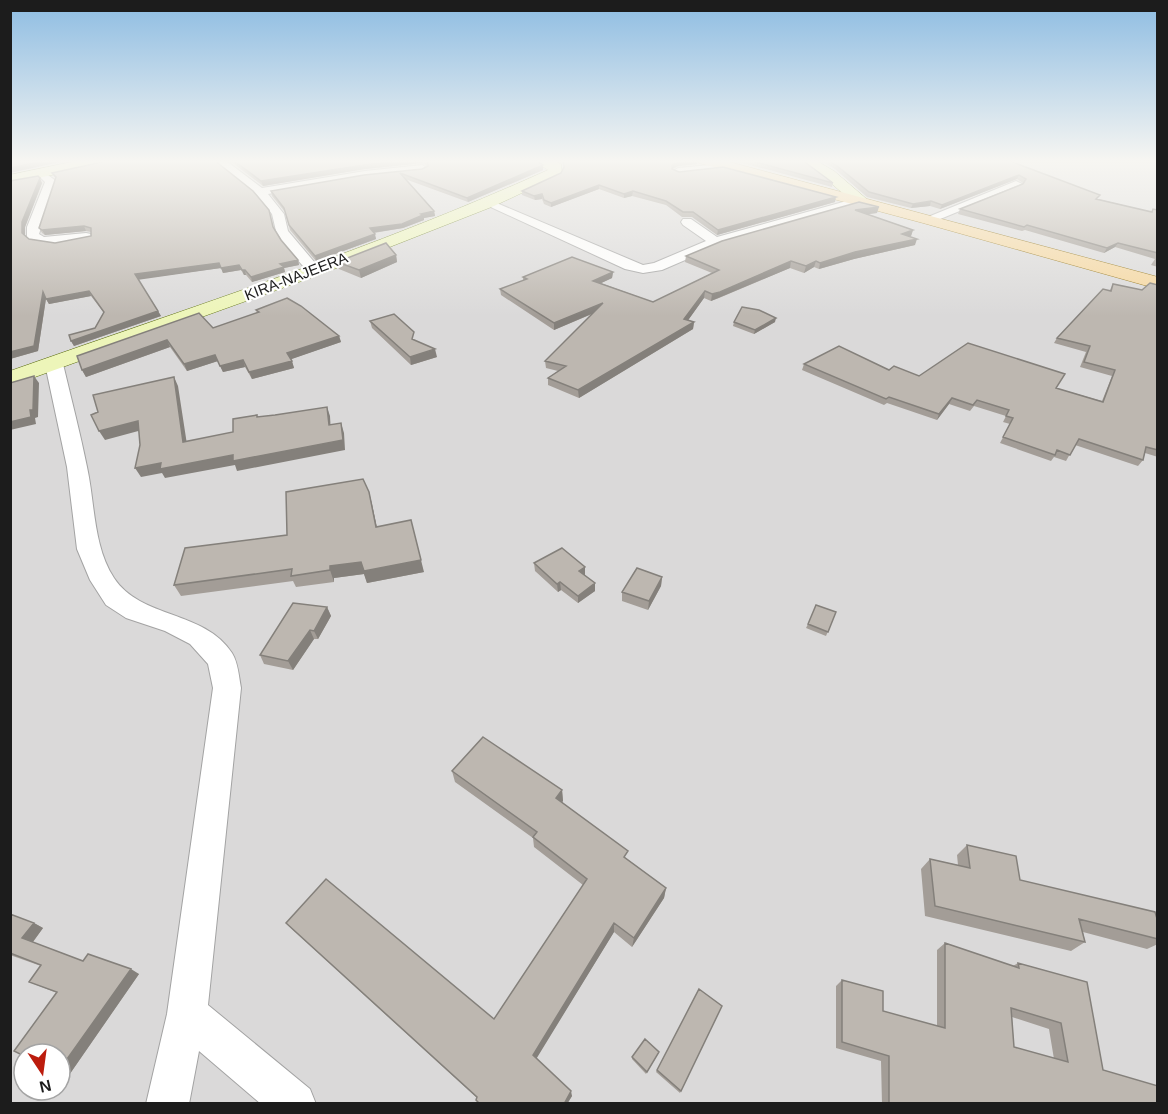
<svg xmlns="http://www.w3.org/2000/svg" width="1168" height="1114" viewBox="0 0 1168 1114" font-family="Helvetica,sans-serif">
	<rect width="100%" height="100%" fill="#edeae3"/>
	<path fill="#dad9d9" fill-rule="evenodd" d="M10 160H1157V1103H11ZM24 1054H60V1090H24Z"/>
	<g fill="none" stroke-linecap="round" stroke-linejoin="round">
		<g stroke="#a3a3a3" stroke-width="2">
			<path id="street" d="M213 160H225L262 188 365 171 422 165 427 168 422 171 365 177 268 194 284 214 288 231 321 270 314 274 309 273 284 244 276 231 272 214 256 194Z
				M731 163 736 166 735 168 678 174 673 171 678 168Z
				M41 170 56 181 39 234 44 237 86 233 91 234 92 237 91 240C74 244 40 251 27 238V227L45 182 36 173Z
				M1016 181 1022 184 1020 186 933 222H925L923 219Z
				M861 197 865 199V203L720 245 662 270 643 273 625 269 482 203 484 201H492L643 265 654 263 706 241 683 225 681 222 683 219H691L717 237Z
				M54 359 60 360 63 364C71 398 80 432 87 467 95 503 93 546 114 578 141 619 204 610 232 653 238 662 239 677 241 688L208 1005 310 1089 316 1104H261L199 1051 189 1104H146L167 1014 213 688 208 664 190 644 165 631 126 618 106 605 90 580 77 549 67 467 45 364 48 360Z"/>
		</g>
		<g stroke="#596b0c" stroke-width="1">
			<path id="secondary" d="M81 160H110L103 164 10 184V175Z
				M532 160H552L561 164 562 172 560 175 494 206 321 274 10 386V371C191 307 374 249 548 170Z
				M797 160H815L834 171 869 201 867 204H855L824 177Z"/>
		</g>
		<g stroke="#8b6b0a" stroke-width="1">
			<path id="primary" d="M697 160H722L1158 277V289L923 223 699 163Z"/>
		</g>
		<use href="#street" fill="#fff" fill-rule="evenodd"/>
		<use href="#secondary" fill="#edf5b9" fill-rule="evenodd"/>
		<use href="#primary" fill="#f5d7a0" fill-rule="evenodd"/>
	</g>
	<path fill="#a39d97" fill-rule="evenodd" d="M229 160H535L543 165V170L468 202 405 179 434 211 435 216 424 218V220L403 228 374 233 376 239 316 261 290 230 285 212 272 196 271 191 422 169 428 166 422 163 365 169 263 186Z
		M557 160H697V164L678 166 672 169 679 172 835 202 717 235 692 217H682L666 205 632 196 624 198 599 189 551 207 544 204 542 199 535 200 522 195V191L561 173 564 168 563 164Z
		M732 160H802L833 183 832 187Z
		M820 160H1061L1010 162 1098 199 1152 212 1156 210 1158 205V267L1151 265 1155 259 1115 247 1104 253 1025 230 1022 231 958 214 960 209 1023 183 1017 179 940 209 930 206 911 208 867 197 835 169Z
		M52 173 273 228 281 240 298 260 299 265 284 268 285 272 252 282 246 275H244L241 270 223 273 221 268 138 279 161 316 74 346 71 341 95 328 104 313 91 296 49 304 46 299 38 351 10 359V181L42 183 25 227V235L29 239 55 243 91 236V232L86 231 45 235 42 233 39 228 56 179Z
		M859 202 877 213 867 214 913 230 911 236 909 237 915 245 854 259 819 269 814 267 804 273 790 268 719 298 711 301 704 298 688 320 694 322 693 329 579 398 548 385V378L558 371 546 368 545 361 592 314 554 330 501 295 500 289 523 281V277L613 272 612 278 601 283 653 302 712 273 685 262 686 256Z
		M396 255 397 262 361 278 339 269 337 262Z
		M1113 284 1142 290 1158 285V457L1145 453 1143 460 1138 466 1075 445 1066 461 1054 457 1051 461 1000 443 1010 424 1003 422 1006 416 974 406 970 411 949 404 937 420 887 403 884 405 802 370 804 364 889 370 919 376 1065 374 1056 388 1102 401 1112 376 1080 367 1086 352 1054 343 1057 338 1110 290Z
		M256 310 339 336 341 342 291 359 294 368 252 379 245 367 223 372 218 361 187 371 170 347 86 377 82 370 77 356 213 328 257 313Z
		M370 321 437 357 411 365 372 328Z
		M734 322H775L754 334 733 326Z
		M369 492 377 527 424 572 367 583 364 574 334 578V582L296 587 293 581 181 596 174 585 287 535Z
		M534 563 585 575 595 591 578 603 561 590 558 592 535 571Z
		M662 577 661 586 648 610 622 601V592Z
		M327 607 331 616 318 639H314L293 670 264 664 260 655Z
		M836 612 826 636 806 628 808 624Z
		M452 771 562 790 563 801 562 802 627 859 666 888 664 898 632 947 614 932 536 1058 572 1096 567 1104H479L476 1100 477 1098 294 931 286 923 494 1019 583 885 534 847 533 838 455 782Z
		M967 845 1020 880 1158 922V944L1147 949 1083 932 1085 942 1071 951 925 916 921 869 930 859 958 865 957 855Z
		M10 914 34 923 43 928 33 942 83 961 139 974 67 1078 60 1075V1054L57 993 29 982 41 966 10 955Z
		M945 943 1013 966 1018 963 1103 1070 1158 1104H882L881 1061 836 1048V986L842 980 883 1011 937 1026V950ZM1012 1017 1049 1029 1054 1059 1014 1047Z
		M699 989 722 1006 680 1093 656 1072Z
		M659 1052 646 1074 632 1059V1057Z"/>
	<path fill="#84807b" d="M48 160H69L10 173V168Z
		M404 160H421L422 163 365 169 263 186 261 181 364 165Z
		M691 160H697V164L678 166 672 169V165L678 162Z
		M543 165V170L468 202 467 198Z
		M1019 175 1017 179 940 209 942 205Z
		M40 178 42 183 25 227V238L22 233V222Z
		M599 185V189L551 207V203Z
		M633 191 632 196 624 198V194Z
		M542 194V199L535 200 534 196Z
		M836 197 835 202 717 235 718 230Z
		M931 201 930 206 911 208 913 204Z
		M879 207 877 213 854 216 855 210Z
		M434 211 435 216 424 218V220L403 228 371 233 370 228 421 214Z
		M84 226 86 231 45 235 42 230Z
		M913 230 911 236 900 240 902 234Z
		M375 234 376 239 316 261 315 256Z
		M917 239 915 245 854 259 819 269 820 263 855 252Z
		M1118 243 1115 247 1104 253 1107 248Z
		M396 255 397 262 361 278 359 270Z
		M298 260 299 265 284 268 285 272 252 282 251 277 280 264Z
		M791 261 790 268 711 301 712 294Z
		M816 261 814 267 804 273 806 266Z
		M219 263 221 268 137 280 135 274Z
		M239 265 241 270 223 273 221 268Z
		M242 270H245L246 275H244Z
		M613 272 612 278 593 287V281Z
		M89 291 91 296 49 304 46 299Z
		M705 291 704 298 684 326V319Z
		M43 292 46 298 38 351 10 359V352Z
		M603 303V309L554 330V323Z
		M158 311 161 316 74 346 71 341Z
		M776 318 775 322 754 334 755 330Z
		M694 322 693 329 579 398 578 390Z
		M339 336 341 342 289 360 287 353Z
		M167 340 170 347 86 377 82 370Z
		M435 349 437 357 411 365 410 357Z
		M215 355 218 361 187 371 184 364Z
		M243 360 245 367 223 372 220 366Z
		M292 361 294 368 252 379 249 372Z
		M34 376 39 383 38 417 35 418 36 424 10 430V422L30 410Z
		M174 377 178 386 188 451 183 442Z
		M952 398 949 404 937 420 939 414Z
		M327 407 330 416 331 434 329 425Z
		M138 421 142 430 105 440 99 431Z
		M341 423 344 433 345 450 237 471 235 465 165 478 162 473 141 477 135 468 161 463Z
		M369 492 372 504 379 539 376 527Z
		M421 560 424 572 367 583 364 574 334 578V582L330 570V566L361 562Z
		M585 567V575L579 579V571Z
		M662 577 661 586 648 610 649 601Z
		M560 582 561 590 558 592 557 584Z
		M595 583V591L578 603V596Z
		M327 607 331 616 318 639 314 631Z
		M310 630 314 639 293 670 288 661Z
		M562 790 563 801 557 808 556 798Z
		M666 888 664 898 632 947 634 938Z
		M34 923 43 928 32 943 22 938Z
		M614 923V932L535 1061 533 1055Z
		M131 969 139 974 67 1078 60 1075V1069Z
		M571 1091 572 1096 567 1104H564Z"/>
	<path fill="#bdb7b0" stroke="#84807b" stroke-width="1.5" fill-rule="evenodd" d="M10 160H48L10 168Z
		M104 160H214L253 191 269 210 273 227 281 240 298 260 280 264 284 267 251 277 245 270H242L239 265 221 268 219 263 135 274 158 311 71 341 69 335 95 328 104 312 89 291 46 299 43 292 34 346 10 352V181L38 176 40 178 22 222V233L29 239 55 243 91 236V228L84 226 42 230 39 228 56 177 52 173 102 162Z
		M233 160H404L364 165 261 181Z
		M425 160H535L543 165 467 198 400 173 434 211 421 214 423 215 402 224 370 228 375 234 315 256 289 225 284 208 271 191 364 175 422 169 428 166V162Z
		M563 160H691L678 162 672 165V169L679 172 723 167 836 197 718 230 693 212H683L666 201 633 191 624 194 599 185 551 203 544 200 542 194 534 196 522 191 561 173 564 167Z
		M748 160H802L833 183Z
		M828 160H1007L1100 195 1096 199 1152 212 1153 209 1158 210V253L1118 243 1107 248 1027 225 1024 227 960 209 1023 184 1026 179 1019 175 942 205 931 201 913 204 869 192 836 165Z
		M859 202 879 207 855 210 913 230 902 234 917 239 855 252 820 263 816 261 806 266 791 261 720 292 712 294 705 291 684 319 694 322 578 390 548 378 566 366 545 361 603 303 554 323 500 289 527 279 523 277 572 257 613 272 593 281 653 302 719 270 686 256 722 241Z
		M386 243 396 255 359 270 337 262Z
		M1150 283 1158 285V450L1146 447 1143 460 1079 439 1070 455 1057 450 1055 455 1003 437 1013 418 1006 416 1009 410 977 400 973 405 952 398 939 414 889 397 886 399 804 364 839 346 889 370 894 366 919 376 968 343 1065 374 1056 388 1103 402 1115 370 1084 362 1090 346 1057 338 1103 289 1111 291 1113 284 1142 290Z
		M287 298 301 306 339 336 287 353 292 361 249 372 243 360 220 366 215 355 184 364 167 340 82 370 77 356 199 313 213 328 259 312 256 310Z
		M742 307 759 310 776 318 755 330 734 322Z
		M394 314 414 332 412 339 435 349 410 357 370 321Z
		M34 376 33 410H30L31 417 10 422V383Z
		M174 377 183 442 233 432V419L257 415V417L275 415 327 407 329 425 341 423 343 440 233 461V455L160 469 161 463 135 468 140 445 138 421 99 431 91 415 98 412 93 395Z
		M363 479 369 492 376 527 411 520 421 560 364 571 361 562 330 566V570L291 576 292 569 174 585 185 548 287 535 286 492Z
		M562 548 585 567 579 571 595 583 578 596 560 582 557 584 534 563Z
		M637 568 662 577 649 601 622 592Z
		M293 603 327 607 314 631 310 630 288 661 260 655Z
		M816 605 836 612 828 632 808 624Z
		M483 737 562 790 556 798 628 851 624 857 666 888 634 938 614 923 533 1055 571 1091 564 1104H480L476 1100 477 1097 286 923 326 879 494 1019 587 879 533 837 537 832 452 771Z
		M967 845 1016 856 1020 880 1155 912 1158 922V939L1079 919 1085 942 935 906 930 859 970 868Z
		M10 914 34 923 22 938 83 961 88 954 131 969 60 1069V1054H24V1056L14 1051 57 992 29 982 41 965 10 953Z
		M945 943 1019 968 1018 963 1087 982 1103 1070 1158 1086V1104H889V1056L842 1042V980L883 991V1011L945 1028ZM1011 1008 1061 1023 1068 1062 1014 1047Z
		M699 989 722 1006 681 1091 657 1070Z
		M645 1039 659 1052 647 1072 632 1057Z"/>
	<linearGradient id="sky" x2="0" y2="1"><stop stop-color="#8dbce2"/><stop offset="0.51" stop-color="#f7f6f2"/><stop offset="1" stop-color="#f7f6f2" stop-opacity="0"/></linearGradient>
	<rect width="1168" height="316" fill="url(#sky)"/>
	<g text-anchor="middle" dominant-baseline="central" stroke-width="4.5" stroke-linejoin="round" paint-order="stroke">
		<g font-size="15" fill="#1c1c1c" stroke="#fff">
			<text transform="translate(296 276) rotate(-21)">KIRA-NAJEERA</text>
		</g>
	</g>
	<rect width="1168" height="1114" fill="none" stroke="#1c1c1c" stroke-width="24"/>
	<g transform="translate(42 1072) rotate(167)"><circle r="28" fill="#ffffff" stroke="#a4a4a4" stroke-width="1.5"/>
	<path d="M0-4.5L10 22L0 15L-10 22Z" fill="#bc1c0d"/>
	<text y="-9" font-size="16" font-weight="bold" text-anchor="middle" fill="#1c1c1c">N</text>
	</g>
</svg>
